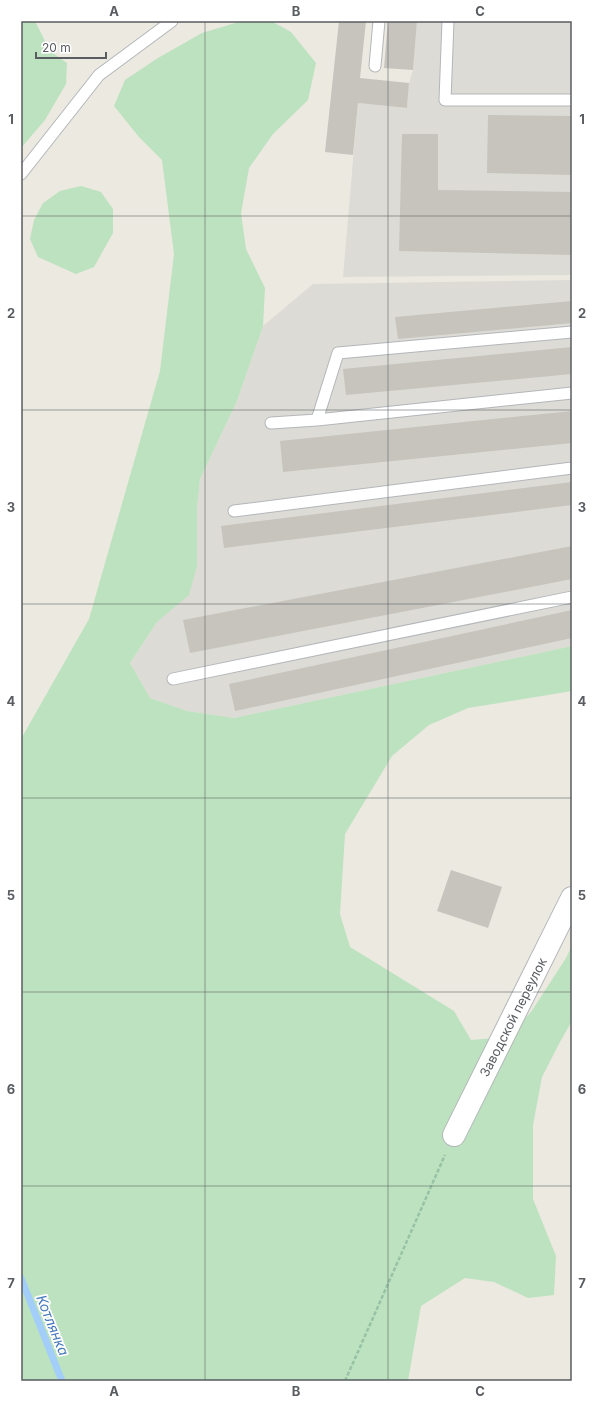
<svg xmlns="http://www.w3.org/2000/svg" width="593" height="1402" viewBox="0 0 593 1402" font-family="Inter,sans-serif">
	<rect width="100%" height="100%" fill="#ebe9e0"/>
	<path fill="#dcdbd5" d="M417 21H572V275L343 277 358 103 407 108 409 83 413 70Z
		M572 280V646L234 718 187 711 150 698 130 663 157 622 189 594 200 479 237 401 263 326 313 284Z"/>
	<path fill="#bde2bf" d="M21 21H35L50 51 67 63 66 84 45 120 21 148Z
		M242 21H271L291 32 316 63 308 100 273 134 249 168 241 213 246 249 265 288 263 326 237 401 200 479 197 509V566L189 595 157 622 130 663 150 698 187 711 234 718 572 646V691L468 708 429 725 392 756 345 834 340 914 350 947 454 1011 471 1040 507 1037 531 1012 566 958 572 945V1021L561 1040 542 1077 533 1125V1199L556 1256 554 1295 528 1298 494 1282 465 1278 421 1306 408 1381H21V739L89 619 160 371 174 254 162 160 139 137 114 106 125 80 158 58 202 33Z
		M81 186 101 192 113 209V233L94 267 76 274 38 257 30 239 34 220 43 203 60 191Z"/>
	<g fill="none" stroke-linecap="round" stroke-linejoin="round">
		<path stroke="#a2cef9" stroke-width="7" d="M21 1278 62 1381"/>
	</g>
	<path fill="#c6c4bd" d="M339 21H366L360 78 409 83 407 108 358 103 353 155 325 152Z
		M388 21H417L413 70 384 68Z
		M488 115 572 116V175L487 173Z
		M402 134H438V190L572 192V255L399 251Z
		M572 301V323L398 339 395 317Z
		M572 347V374L346 395 343 369Z
		M572 411V443L283 472 280 441Z
		M572 482V505L224 548 221 526Z
		M572 546V579L190 653 183 620Z
		M572 610V638L235 711 229 684Z
		M451 870 502 887 488 928 437 911Z"/>
	<g fill="none" stroke-linecap="round" stroke-linejoin="round">
		<g stroke="#b3b6ba" stroke-width="13">
			<path id="service" d="M448 21 445 100H572
				M375 66 379 21
				M21 174 99 75 172 21
				M317 420 338 353 572 332
				M271 423 317 420 572 393
				M234 511 572 468
				M173 679 572 597"/>
		</g>
		<g stroke="#b3b6ba" stroke-width="24">
			<path id="minor" d="M454 1135 572 898"/>
		</g>
		<path stroke="#97c2a6" stroke-width="2.5" stroke-dasharray="4 2" stroke-linecap="butt" d="M345 1381 445 1155"/>
		<use href="#service" stroke="#fff" stroke-width="11"/>
		<use href="#minor" stroke="#fff" stroke-width="22"/>
	</g>
	<path fill="none" stroke="#595c60" stroke-width="1" stroke-opacity="0.55" d="M205 21V1381M388 21V1381M21 216H572M21 410H572M21 604H572M21 798H572M21 992H572M21 1186H572"/>
	<g text-anchor="middle" dominant-baseline="central" stroke-width="3.5" stroke-linejoin="round" paint-order="stroke">
		<g font-size="13" fill="#595c60" stroke="#fff">
			<text transform="translate(513 1017) rotate(-63)">Заводской переулок</text>
		</g>
		<g font-size="14" font-style="italic" fill="#4778ba" stroke="#fff">
			<text transform="translate(53 1325) rotate(68)">Котлянка</text>
		</g>
	</g>
	<rect width="593" height="1402" fill="none" stroke="#ffffff" stroke-width="44"/>
	<path d="M36 52v6h70v-6" fill="none" stroke="#595c60" stroke-width="2"/>
	<text x="42" y="52" font-size="12" fill="#595c60" stroke="#ffffff" stroke-width="3" paint-order="stroke">20 m</text>
	<rect x="22" y="22" width="549" height="1358" fill="none" stroke="#595c60" stroke-width="1.5"/>
	<g font-size="13" text-anchor="middle" font-weight="bold" fill="#595c60">
		<text x="114" y="16">A</text>
		<text x="296" y="16">B</text>
		<text x="480" y="16">C</text>
		<text x="11" y="124">1</text>
		<text x="582" y="124">1</text>
		<text x="11" y="318">2</text>
		<text x="582" y="318">2</text>
		<text x="11" y="512">3</text>
		<text x="582" y="512">3</text>
		<text x="11" y="706">4</text>
		<text x="582" y="706">4</text>
		<text x="11" y="900">5</text>
		<text x="582" y="900">5</text>
		<text x="11" y="1094">6</text>
		<text x="582" y="1094">6</text>
		<text x="11" y="1288">7</text>
		<text x="582" y="1288">7</text>
		<text x="114" y="1396">A</text>
		<text x="296" y="1396">B</text>
		<text x="480" y="1396">C</text>
	</g>
</svg>
